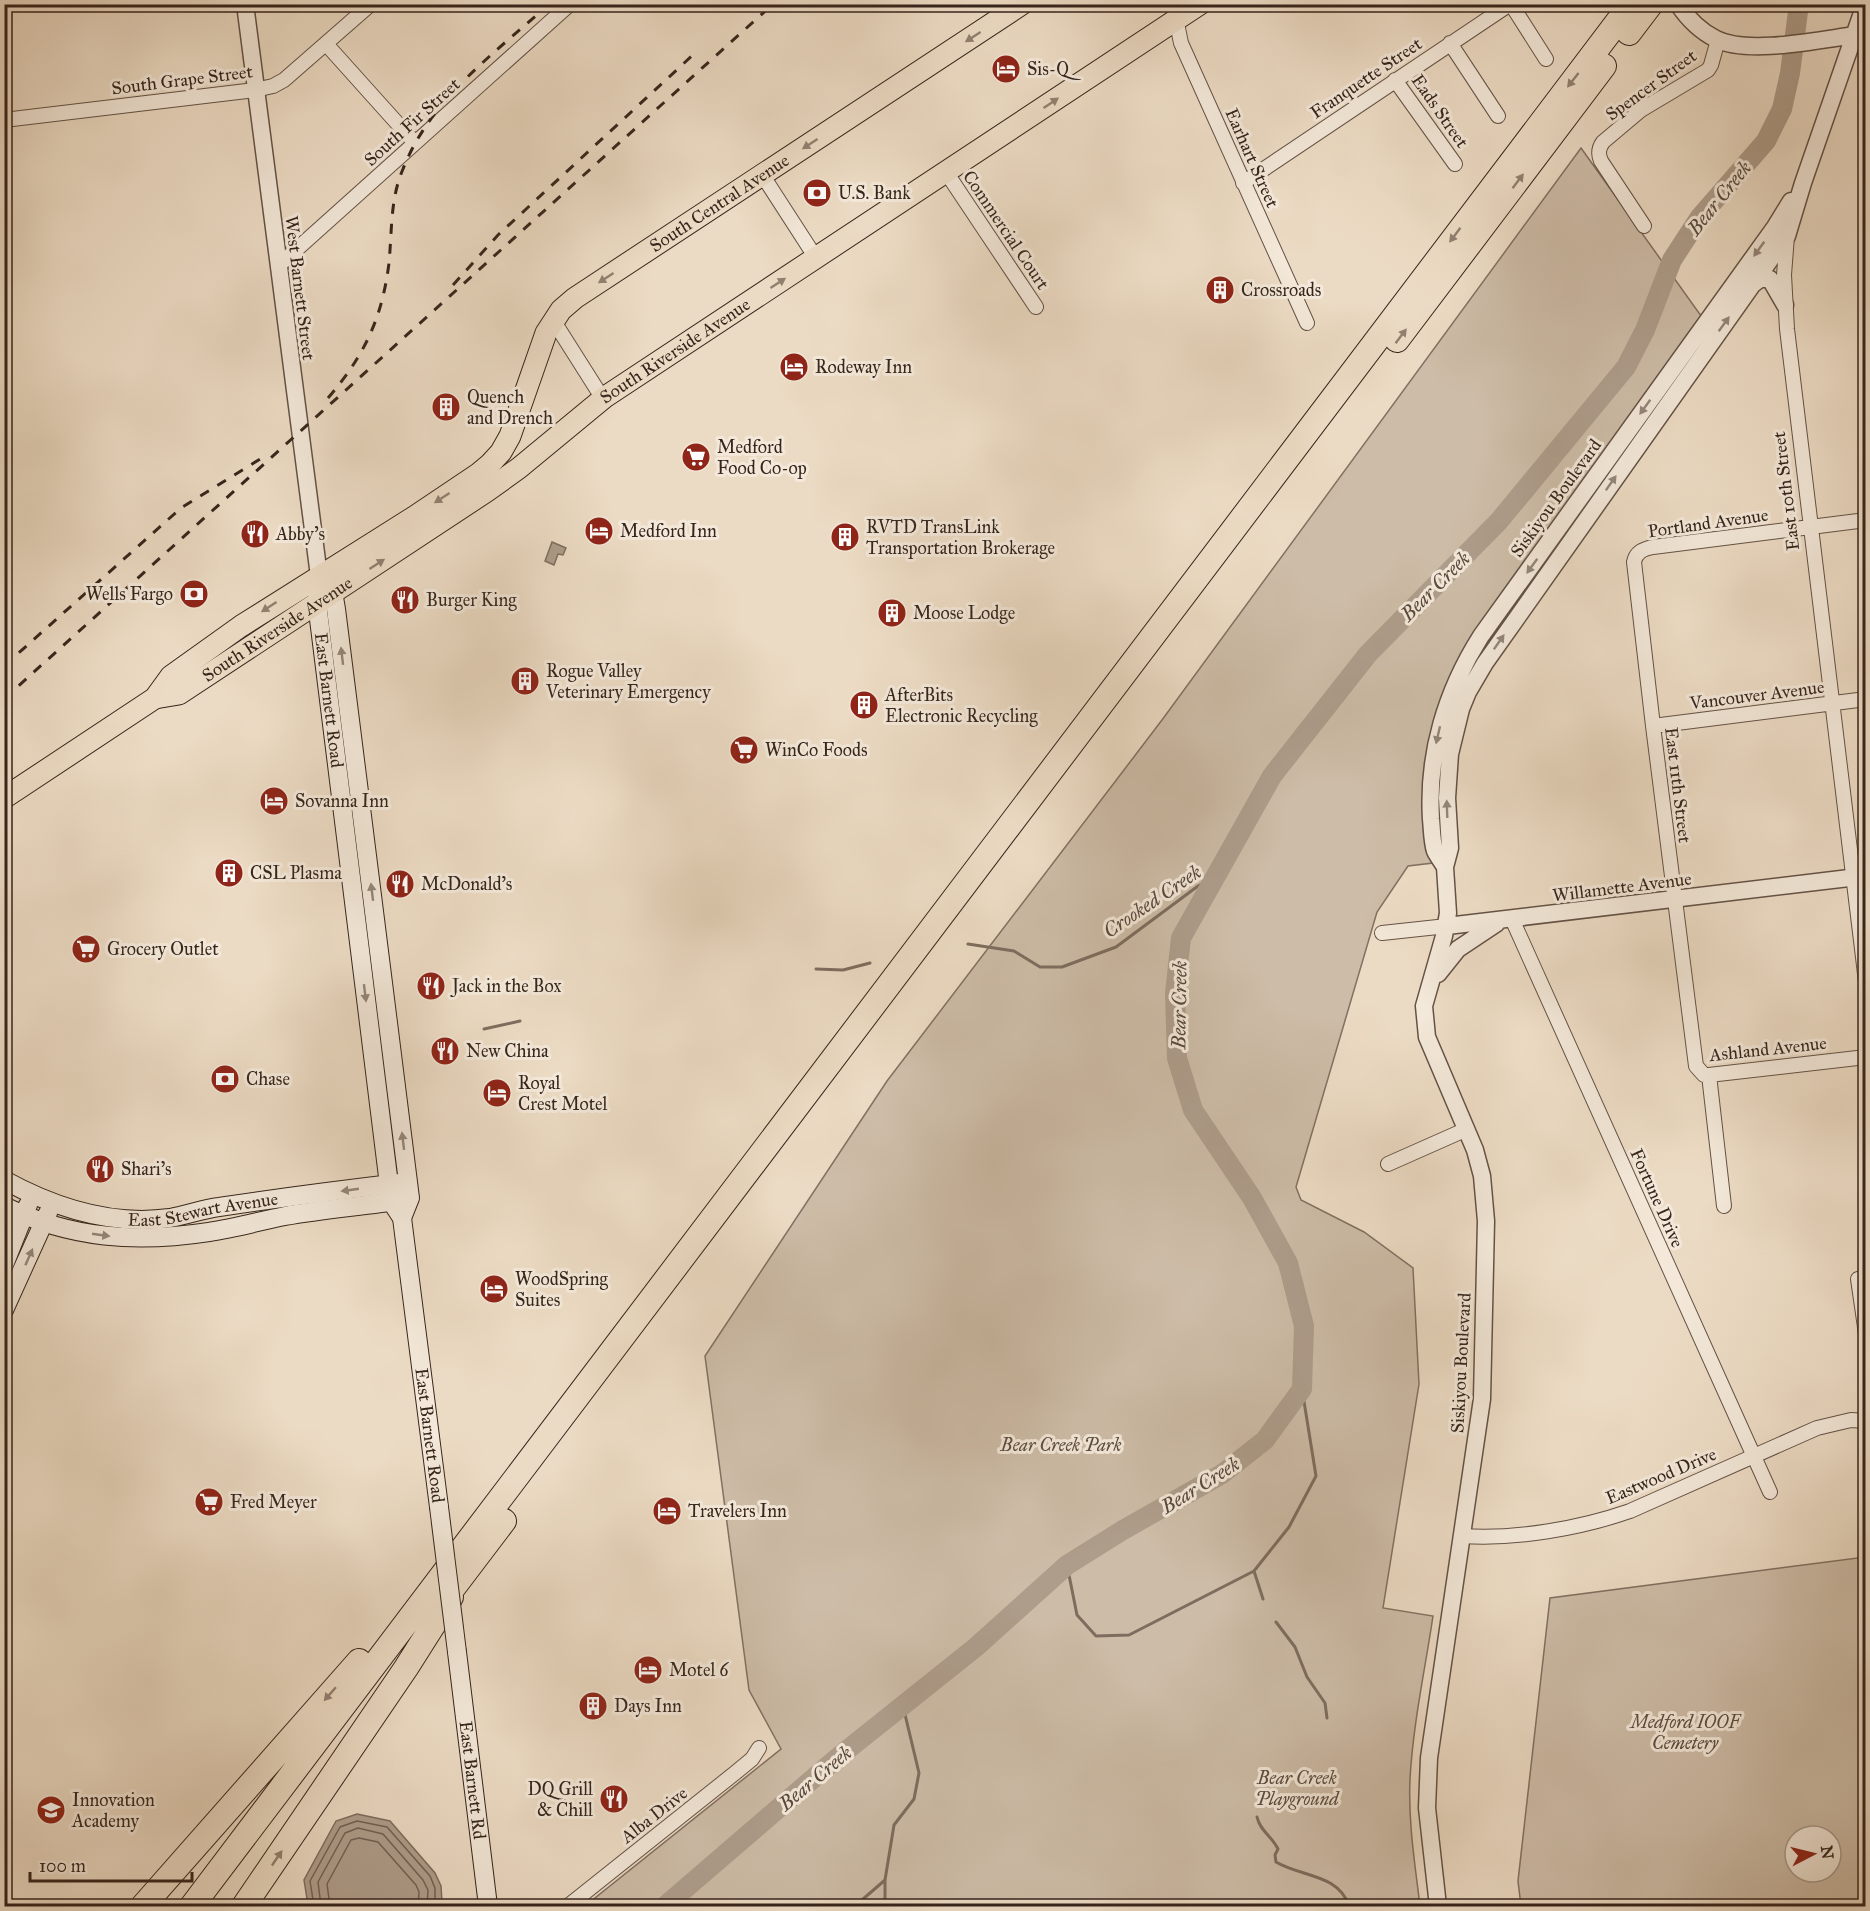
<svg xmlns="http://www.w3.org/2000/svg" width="1870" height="1911" viewBox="0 0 1870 1911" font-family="'IM FELL Great Primer',serif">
	<rect width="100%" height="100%" fill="#ecdbc4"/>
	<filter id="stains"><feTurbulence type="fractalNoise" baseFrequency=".00333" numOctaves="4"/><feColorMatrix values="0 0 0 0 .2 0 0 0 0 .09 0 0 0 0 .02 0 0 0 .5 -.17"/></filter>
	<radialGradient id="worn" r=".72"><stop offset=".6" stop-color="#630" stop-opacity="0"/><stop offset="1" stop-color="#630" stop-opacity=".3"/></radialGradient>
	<path fill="#cdbca7" stroke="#827062" stroke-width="1.5" fill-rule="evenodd" d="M1581 148 1704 320 1442 709 1433 863 1408 866 1377 912 1296 1187 1301 1200 1364 1232 1413 1268 1419 1384 1383 1608 1433 1616C1425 1670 1413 1724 1410 1779 1408 1822 1415 1864 1420 1906H585L781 1749 749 1690 705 1356 887 1081 1162 720Z
		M1865 1557V1906H1521L1518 1881 1550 1598ZM1795 1836H1831V1872H1795Z"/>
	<path fill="#ae9d8b" stroke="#7e6d5f" stroke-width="1.5" d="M552 542 566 548 563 555 558 554 554 565 545 561Z
		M357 1814 390 1821 435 1873 441 1886 442 1902 439 1906H310L308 1905 304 1880 336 1821Z"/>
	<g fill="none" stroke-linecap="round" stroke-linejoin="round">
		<path stroke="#726154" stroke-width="1.5" d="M314 1906 310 1881 340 1827 357 1821 387 1827 430 1876 435 1888V1906
			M321 1906 318 1882 345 1833 358 1828 383 1834 423 1880 428 1890 427 1906
			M330 1906 327 1884 351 1840 359 1838 378 1842 416 1885 419 1892 418 1906"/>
		<path stroke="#7e6d5f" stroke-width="3" d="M968 944 1014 951 1040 967H1062L1116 947 1198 886 1217 875
			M816 969 843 970 870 963
			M484 1029 520 1021
			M1067 1565 1077 1615 1096 1636 1129 1635 1254 1571
			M1263 1599 1254 1571 1289 1527 1316 1476 1302 1389
			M1276 1622 1295 1647 1307 1677 1325 1703 1327 1718
			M1257 1817C1260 1831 1272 1836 1278 1849L1275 1855 1276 1862C1301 1877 1339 1874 1349 1906
			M855 1906 885 1880
			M885 1906V1880L894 1825 914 1799 919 1773 903 1706"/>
		<path stroke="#ae9d8b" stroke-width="20" d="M665 1906 837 1758 976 1647 1067 1565 1123 1530 1222 1474 1265 1440 1302 1389 1304 1326 1288 1263 1252 1198 1193 1110 1177 1058 1175 993 1181 938 1272 776 1368 654 1499 521 1626 367 1645 330 1672 260 1700 217 1766 141 1782 109 1790 73 1799 4"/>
		<g stroke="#645246" stroke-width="16">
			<path id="minor" d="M1173 4 1181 43 1307 323
				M1511 4 1546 59
				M1450 43 1498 116
				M327 45 415 143
				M1395 80 1455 164
				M4 120 255 90 273 86 284 80 371 4
				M946 172 1036 307
				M763 176 816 258
				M1243 183 1510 4
				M1644 226 1601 161C1598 154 1598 149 1603 142L1641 110 1708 70 1711 65 1718 40
				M1787 236 1784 275 1787 329 1866 982
				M278 266 570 4
				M553 320 603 399
				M1866 520 1653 547C1643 549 1636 552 1634 562L1653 726 1696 1066 1704 1075H1709L1866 1057
				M1653 726 1866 699
				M1512 919 1770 1492
				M1382 933 1447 926
				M1709 1075 1724 1206
				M1388 1164 1467 1129
				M1858 1279 1866 1334
				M1462 1536C1515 1540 1581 1528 1630 1511L1817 1428 1851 1420 1866 1421
				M568 1906 735 1773 752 1759 759 1748"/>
		</g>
		<g stroke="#645246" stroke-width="19">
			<path id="tertiary" d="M245 4 319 576
				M1678 4C1688 19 1700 31 1716 39 1748 55 1818 40 1855 35
				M1752 285 1760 279H1770L1785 305
				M1445 867C1442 862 1438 857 1435 851 1432 842 1432 829 1431 819 1427 754 1446 691 1481 636L1775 227 1791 201
				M1447 926 1866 876
				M1438 974 1458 949 1497 923
				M1438 1906 1427 1808 1429 1758 1482 1399 1486 1221 1482 1176 1475 1150 1427 1037 1424 1006 1444 936 1448 913 1445 867 1450 848 1447 798 1450 754 1461 709 1468 692 1485 663 1787 236 1803 183 1865 4"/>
		</g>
		<g stroke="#36251c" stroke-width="20">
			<g id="secondary">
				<path d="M324 582 333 592 336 609 410 1198 402 1218"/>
				<path id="s1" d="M318 590 317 603 391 1201 402 1218 439 1507"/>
				<path id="s2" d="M4 1180C55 1208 112 1226 170 1218 187 1215 203 1209 219 1207 279 1198 340 1190 400 1183"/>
				<path d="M4 1206C71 1239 137 1243 209 1232 235 1228 260 1221 285 1216 324 1209 364 1206 402 1200"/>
				<path d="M4 1265 28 1205"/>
				<path d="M4 1310 48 1213"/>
				<path id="s3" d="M457 1652 488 1906"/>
			</g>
		</g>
		<g stroke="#36251c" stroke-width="23">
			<g id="primary">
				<path id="s4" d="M155 698 179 694 487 491 519 468 605 397 1200 4"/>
				<path id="s5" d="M4 798 155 698 171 676 241 626 414 517 478 474 490 464 501 452 510 436 546 333 561 310 575 298 1022 4"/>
			</g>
		</g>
		<g stroke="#36251c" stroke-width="26">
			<path id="motorway" d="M1629 33 1651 4
				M1397 340 1604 66
				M438 1608 504 1521
				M143 1906 359 1661
				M192 1906 1631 4
				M244 1906 406 1668 451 1597"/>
		</g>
		<use href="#minor" stroke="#f3e8d9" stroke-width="14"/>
		<use href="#tertiary" stroke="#f3e8d9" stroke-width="16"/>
		<use href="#secondary" stroke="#f3e8d9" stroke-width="18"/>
		<use href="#primary" stroke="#ecdbc4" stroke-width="21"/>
		<use href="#motorway" stroke="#ecdbc4" stroke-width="24"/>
		<path stroke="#36251c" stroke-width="3" stroke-dasharray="10 10" stroke-linecap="butt" d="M453 285 498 235 695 53
			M328 398C364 356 382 319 389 263 392 232 390 199 403 169 431 98 493 55 549 4
			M4 666 181 508 265 456
			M4 699 773 4"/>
		<g stroke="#36251c" stroke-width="20" stroke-linecap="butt">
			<path id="secondary-bridge" d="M439 1507 457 1652"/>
		</g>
		<use href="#secondary-bridge" stroke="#f3e8d9" stroke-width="18"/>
	</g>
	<defs><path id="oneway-solid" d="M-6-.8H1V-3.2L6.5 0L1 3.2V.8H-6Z" transform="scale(1.5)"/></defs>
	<g fill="#918070">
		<use href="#oneway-solid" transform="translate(973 37) rotate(147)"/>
		<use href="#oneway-solid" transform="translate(1573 80) rotate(128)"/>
		<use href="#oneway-solid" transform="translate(1051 103) rotate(-34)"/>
		<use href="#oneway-solid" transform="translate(810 144) rotate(147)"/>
		<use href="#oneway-solid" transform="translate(1518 181) rotate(-53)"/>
		<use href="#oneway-solid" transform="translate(1455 235) rotate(127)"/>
		<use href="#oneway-solid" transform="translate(606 278) rotate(147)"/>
		<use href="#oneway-solid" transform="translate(778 283) rotate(-33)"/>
		<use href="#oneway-solid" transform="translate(1401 336) rotate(-53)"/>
		<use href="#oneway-solid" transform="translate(442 498) rotate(147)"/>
		<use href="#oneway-solid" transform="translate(377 564) rotate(-33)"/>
		<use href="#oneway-solid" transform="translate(269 607) rotate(147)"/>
		<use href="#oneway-solid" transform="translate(330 1694) rotate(131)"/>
		<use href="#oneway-solid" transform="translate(277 1858) rotate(-56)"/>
	</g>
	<g fill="#94867a">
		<use href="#oneway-solid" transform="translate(1759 249) rotate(126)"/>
		<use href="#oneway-solid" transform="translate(1724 324) rotate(-54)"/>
		<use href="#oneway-solid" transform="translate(1645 407) rotate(126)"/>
		<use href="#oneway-solid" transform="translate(1611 483) rotate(-55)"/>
		<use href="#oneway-solid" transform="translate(1532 566) rotate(126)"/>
		<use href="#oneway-solid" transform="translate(1499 642) rotate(-55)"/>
		<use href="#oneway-solid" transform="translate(342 656) rotate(-97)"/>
		<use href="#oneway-solid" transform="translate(1438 735) rotate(103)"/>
		<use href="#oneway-solid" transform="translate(1447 809) rotate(-92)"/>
		<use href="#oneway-solid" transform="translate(372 892) rotate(-97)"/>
		<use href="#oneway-solid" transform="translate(365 993) rotate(83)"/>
		<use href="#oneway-solid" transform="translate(403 1141) rotate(-97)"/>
		<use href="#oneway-solid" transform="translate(350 1190) rotate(172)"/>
		<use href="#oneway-solid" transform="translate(101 1235) rotate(8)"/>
		<use href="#oneway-solid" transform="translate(29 1257) rotate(-66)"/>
	</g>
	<defs>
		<g id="hotel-disc" transform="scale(1.5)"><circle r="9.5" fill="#8f2418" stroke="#f3e8d9"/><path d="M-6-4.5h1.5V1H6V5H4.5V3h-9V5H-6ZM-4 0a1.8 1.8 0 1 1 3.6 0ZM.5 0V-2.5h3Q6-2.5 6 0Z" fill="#fff"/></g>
		<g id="bank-disc" transform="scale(1.5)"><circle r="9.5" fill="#8f2418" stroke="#f3e8d9"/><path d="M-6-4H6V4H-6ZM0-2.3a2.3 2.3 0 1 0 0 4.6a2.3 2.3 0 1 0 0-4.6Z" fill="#fff"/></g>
		<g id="building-disc" transform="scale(1.5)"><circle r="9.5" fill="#8f2418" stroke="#f3e8d9"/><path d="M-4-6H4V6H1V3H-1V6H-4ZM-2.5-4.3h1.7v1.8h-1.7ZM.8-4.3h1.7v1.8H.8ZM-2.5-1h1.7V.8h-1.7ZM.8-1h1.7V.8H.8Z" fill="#fff"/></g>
		<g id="supermarket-disc" transform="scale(1.5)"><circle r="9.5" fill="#8f2418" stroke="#f3e8d9"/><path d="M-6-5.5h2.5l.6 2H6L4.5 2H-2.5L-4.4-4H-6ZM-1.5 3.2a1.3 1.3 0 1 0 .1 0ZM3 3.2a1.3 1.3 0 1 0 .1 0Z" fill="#fff"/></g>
		<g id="restaurant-disc" transform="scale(1.5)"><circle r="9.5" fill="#8f2418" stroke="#f3e8d9"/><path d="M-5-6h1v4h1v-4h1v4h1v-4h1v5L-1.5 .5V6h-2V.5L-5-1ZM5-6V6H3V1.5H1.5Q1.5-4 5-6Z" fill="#fff"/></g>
		<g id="school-disc" transform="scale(1.5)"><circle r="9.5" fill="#8f2418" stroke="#f3e8d9"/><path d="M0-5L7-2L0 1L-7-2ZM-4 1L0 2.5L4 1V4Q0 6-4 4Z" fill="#fff"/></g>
	</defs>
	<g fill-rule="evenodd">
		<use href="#hotel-disc" x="1006" y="69"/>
		<use href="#bank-disc" x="817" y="193"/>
		<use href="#building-disc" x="1220" y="290"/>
		<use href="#hotel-disc" x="794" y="367"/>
		<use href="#building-disc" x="446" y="407"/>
		<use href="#supermarket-disc" x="696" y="457"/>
		<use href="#hotel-disc" x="599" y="531"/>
		<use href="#restaurant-disc" x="255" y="534"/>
		<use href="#building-disc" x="845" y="537"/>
		<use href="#bank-disc" x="194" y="594"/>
		<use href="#restaurant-disc" x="405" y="600"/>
		<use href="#building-disc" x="892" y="613"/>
		<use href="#building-disc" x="525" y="681"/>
		<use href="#building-disc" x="864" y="705"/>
		<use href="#supermarket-disc" x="744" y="750"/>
		<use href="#hotel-disc" x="274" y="801"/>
		<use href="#building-disc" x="229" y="873"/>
		<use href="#restaurant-disc" x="400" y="884"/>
		<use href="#supermarket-disc" x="86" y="949"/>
		<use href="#restaurant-disc" x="431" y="986"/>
		<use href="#restaurant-disc" x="445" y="1051"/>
		<use href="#bank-disc" x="225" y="1079"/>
		<use href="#hotel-disc" x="497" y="1093"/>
		<use href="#restaurant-disc" x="100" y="1169"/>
		<use href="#hotel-disc" x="494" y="1289"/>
		<use href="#supermarket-disc" x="209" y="1502"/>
		<use href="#hotel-disc" x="667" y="1511"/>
		<use href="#hotel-disc" x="648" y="1670"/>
		<use href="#building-disc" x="593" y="1706"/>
		<use href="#restaurant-disc" x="614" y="1799"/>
		<use href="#school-disc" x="51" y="1810"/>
	</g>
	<g text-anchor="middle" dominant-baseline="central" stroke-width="6" stroke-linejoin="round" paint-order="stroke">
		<g font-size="18" fill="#36251c" stroke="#f3e8d9" text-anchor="start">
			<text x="1027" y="69">Sis-Q</text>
			<text x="838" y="193">U.S. Bank</text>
			<text x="1241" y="290">Crossroads</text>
			<text x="815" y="367">Rodeway Inn</text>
			<text x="467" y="397">Quench<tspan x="467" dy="21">and Drench</tspan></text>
			<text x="717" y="447">Medford<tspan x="717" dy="21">Food Co-op</tspan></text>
			<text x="866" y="527">RVTD TransLink<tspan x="866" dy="21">Transportation Brokerage</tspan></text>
			<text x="620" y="531">Medford Inn</text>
			<text x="276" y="534">Abby's</text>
			<text x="173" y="594" text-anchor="end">Wells Fargo</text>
			<text x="426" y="600">Burger King</text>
			<text x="913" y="613">Moose Lodge</text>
			<text x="546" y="671">Rogue Valley<tspan x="546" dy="21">Veterinary Emergency</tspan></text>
			<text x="885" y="695">AfterBits<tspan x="885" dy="21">Electronic Recycling</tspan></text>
			<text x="765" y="750">WinCo Foods</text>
			<text x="295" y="801">Sovanna Inn</text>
			<text x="250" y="873">CSL Plasma</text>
			<text x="421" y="884">McDonald's</text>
			<text x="107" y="949">Grocery Outlet</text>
			<text x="452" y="986">Jack in the Box</text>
			<text x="466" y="1051">New China</text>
			<text x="246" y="1079">Chase</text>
			<text x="518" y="1083">Royal<tspan x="518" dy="21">Crest Motel</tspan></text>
			<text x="121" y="1169">Shari's</text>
			<text x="515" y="1279">WoodSpring<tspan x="515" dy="21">Suites</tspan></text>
			<text x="230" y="1502">Fred Meyer</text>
			<text x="688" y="1511">Travelers Inn</text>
			<text x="669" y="1670">Motel 6</text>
			<text x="614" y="1706">Days Inn</text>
			<text x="593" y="1789" text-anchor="end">DQ Grill<tspan x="593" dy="21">&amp; Chill</tspan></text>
			<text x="72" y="1800">Innovation<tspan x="72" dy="21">Academy</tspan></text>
		</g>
		<g font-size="18" fill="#36251c" stroke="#f3e8d9">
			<text transform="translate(1366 78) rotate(-34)">Franquette Street</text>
			<text transform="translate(182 80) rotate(-7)">South Grape Street</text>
			<text transform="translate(1651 85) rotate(-36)">Spencer Street</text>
			<text transform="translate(1440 111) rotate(55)">Eads Street</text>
			<text transform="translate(412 122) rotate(-42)">South Fir Street</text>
			<text transform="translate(1252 158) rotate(66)">Earhart Street</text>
			<text stroke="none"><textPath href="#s5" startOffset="954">South Central Avenue</textPath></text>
			<text transform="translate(1006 230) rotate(56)">Commercial Court</text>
			<text transform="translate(300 288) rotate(83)">West Barnett Street</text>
			<text stroke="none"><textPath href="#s4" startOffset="628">South Riverside Avenue</textPath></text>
			<text transform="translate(1786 491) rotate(-97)">East 10th Street</text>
			<text transform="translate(1556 498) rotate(-54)">Siskiyou Boulevard</text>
			<text transform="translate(1708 523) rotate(-8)">Portland Avenue</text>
			<text stroke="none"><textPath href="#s4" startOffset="142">South Riverside Avenue</textPath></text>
			<text transform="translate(1757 695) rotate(-7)">Vancouver Avenue</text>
			<text stroke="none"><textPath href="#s1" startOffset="111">East Barnett Road</textPath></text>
			<text transform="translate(1678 785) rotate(83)">East 11th Street</text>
			<text transform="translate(1622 887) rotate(-7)">Willamette Avenue</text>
			<text transform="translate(1768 1049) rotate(-6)">Ashland Avenue</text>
			<text transform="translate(1657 1198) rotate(66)">Fortune Drive</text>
			<text stroke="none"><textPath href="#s2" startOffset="207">East Stewart Avenue</textPath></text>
			<text transform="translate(1461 1363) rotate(-87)">Siskiyou Boulevard</text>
			<text stroke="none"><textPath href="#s1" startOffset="855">East Barnett Road</textPath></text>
			<text transform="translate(1661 1476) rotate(-23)">Eastwood Drive</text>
			<text stroke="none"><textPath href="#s3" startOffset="129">East Barnett Rd</textPath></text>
			<text transform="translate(654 1815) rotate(-38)">Alba Drive</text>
		</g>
		<g font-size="18" font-style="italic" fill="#5c4b3f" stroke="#f3e8d9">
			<text x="1061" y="1445">Bear Creek Park</text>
			<text x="1685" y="1722">Medford IOOF<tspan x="1685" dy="21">Cemetery</tspan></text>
			<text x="1297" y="1778">Bear Creek<tspan x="1297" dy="21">Playground</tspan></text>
		</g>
		<g font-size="20" font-style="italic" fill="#5a493d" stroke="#f3e8d9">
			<text transform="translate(1719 198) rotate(-51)">Bear Creek</text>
			<text transform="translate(1435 586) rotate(-45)">Bear Creek</text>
			<text transform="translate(1152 901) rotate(-34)">Crooked Creek</text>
			<text transform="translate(1179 1005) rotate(-89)">Bear Creek</text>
			<text transform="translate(1200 1485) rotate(-32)">Bear Creek</text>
			<text transform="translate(815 1778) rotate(-40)">Bear Creek</text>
		</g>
	</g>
	<rect width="1870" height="1911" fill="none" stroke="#ecdbc4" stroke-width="24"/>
	<rect x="6" y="6" width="1858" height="1899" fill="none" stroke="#36251c" stroke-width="3"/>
	<rect x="12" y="12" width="1846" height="1887" fill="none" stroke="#36251c" stroke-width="1.5"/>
	<g transform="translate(1813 1854) rotate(83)"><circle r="28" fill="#f3e8d9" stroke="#a79a8d" stroke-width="1.5"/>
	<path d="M0-4.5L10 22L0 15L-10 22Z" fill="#8f2418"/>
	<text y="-9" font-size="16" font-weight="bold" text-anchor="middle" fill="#36251c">N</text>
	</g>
	<path d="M30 1872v9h162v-9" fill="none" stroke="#36251c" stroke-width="3"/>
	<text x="39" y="1872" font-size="18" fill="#36251c" stroke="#f3e8d9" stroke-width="4.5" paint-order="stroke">100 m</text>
	<rect width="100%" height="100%" filter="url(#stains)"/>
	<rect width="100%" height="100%" fill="url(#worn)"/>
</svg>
